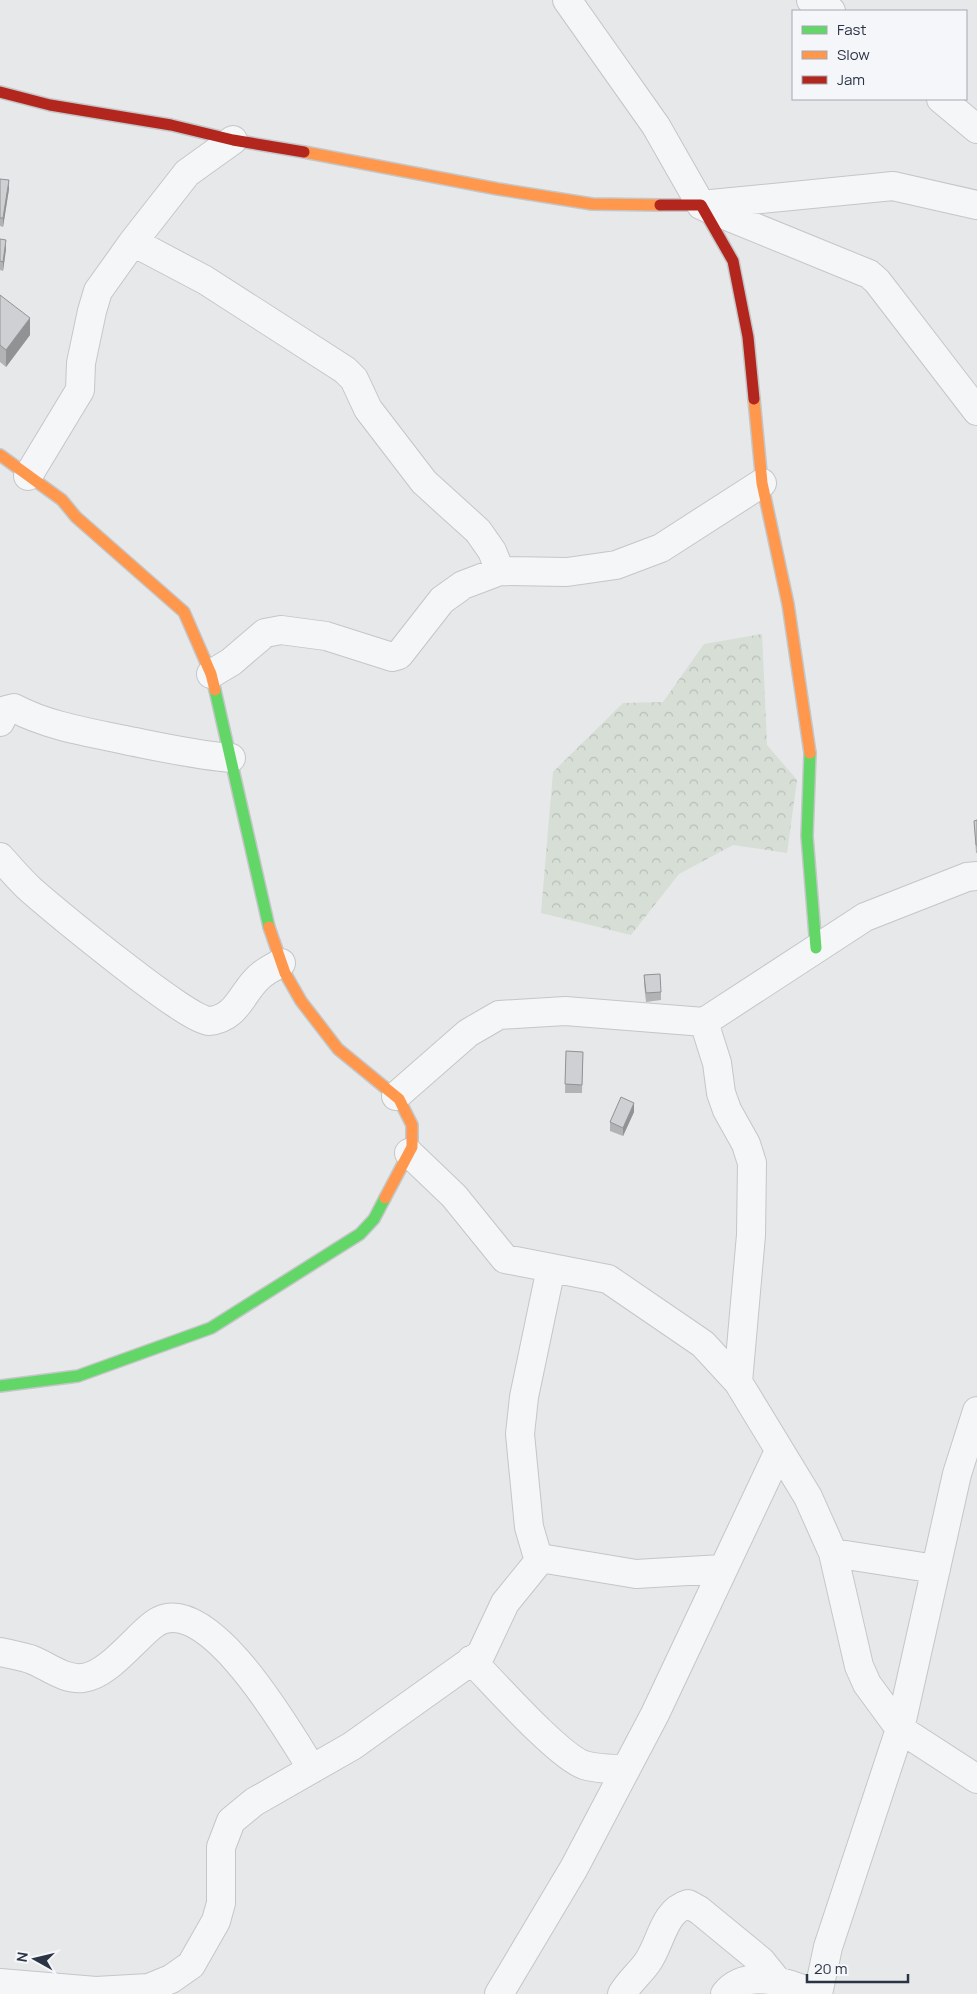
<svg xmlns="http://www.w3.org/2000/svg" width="977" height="1994" viewBox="0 0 977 1994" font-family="Manrope,sans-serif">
	<defs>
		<pattern id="forest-crowns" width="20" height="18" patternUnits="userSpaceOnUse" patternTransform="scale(1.25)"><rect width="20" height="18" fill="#d6ded6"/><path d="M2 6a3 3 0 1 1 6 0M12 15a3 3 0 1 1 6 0" fill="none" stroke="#b8bfb9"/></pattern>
	</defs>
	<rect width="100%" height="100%" fill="#e6e8ea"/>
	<path fill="url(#forest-crowns)" d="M762 634 767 745 797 780 787 853 733 845 679 874 631 935 541 913 553 772 623 703 663 702 704 644Z"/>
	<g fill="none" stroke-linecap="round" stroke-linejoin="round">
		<g stroke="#c4c6c8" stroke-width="30">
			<path id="street" d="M567 0 656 126 701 205 893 186 977 205
				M811 0 831 11
				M941 99 977 129
				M705 207 869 274 877 281 977 411
				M133 242 205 280 345 370 354 379 368 409 424 482 478 531 492 551 500 571
				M28 476 80 390 81 363 92 311 98 291 133 242 187 173 233 140
				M211 674 231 662 265 633 281 630 326 636 392 657 399 655 442 600 463 585 500 571 567 572 616 565 661 548 762 483
				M0 722 6 710 14 708C48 726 87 732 125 740 160 747 195 755 231 758
				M0 857C10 868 20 880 31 890 54 910 189 1022 209 1021 237 1019 242 992 259 977 265 971 274 967 281 963
				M704 1022 717 1063 721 1093 727 1110 746 1144 752 1163 751 1235 738 1382
				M396 1096 468 1033 499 1015 565 1011 704 1022 865 917 967 877 977 876
				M409 1153 454 1196 505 1259 608 1279 703 1344 738 1382 808 1497 833 1553 859 1666 867 1684 900 1729 977 1779
				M833 1553 936 1569
				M539 1561 529 1527 520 1434 524 1397 551 1268
				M0 1652C10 1654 20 1656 30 1659 47 1665 63 1680 83 1678 108 1675 134 1639 154 1624 206 1586 290 1734 312 1769
				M471 1660C494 1683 558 1756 584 1765 597 1769 612 1769 626 1769
				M0 1983 96 1991 149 1988 158 1994
				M149 1988 171 1979 191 1965 216 1921 221 1903V1847L231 1821 254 1802 352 1746 481 1654 505 1603 539 1561 546 1559 636 1574 722 1569
				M499 1994 574 1868 655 1714 779 1451
				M622 1994C629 1982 639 1974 647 1963 661 1944 663 1911 688 1904L699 1910 761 1961 778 1982
				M725 1994C746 1967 789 1983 814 1994
				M818 1994 828 1947 900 1729 957 1474 977 1411"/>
		</g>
		<g stroke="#c4c6c8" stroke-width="14">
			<path id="fast" d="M215 690 269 927
				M810 753 807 836 816 948
				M0 1386 78 1376 211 1328 360 1234 374 1219 385 1198"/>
		</g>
		<g stroke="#c4c6c8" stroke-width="14">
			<path id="slow" d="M304 152 498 189 592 204 660 205
				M754 399 762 483 788 604 810 753
				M0 455 62 500 76 517 184 612 211 674 215 690
				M269 927 285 973 301 1001 338 1049 399 1099 412 1125V1147L385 1198"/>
		</g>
		<g stroke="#c4c6c8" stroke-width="14">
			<path id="jam" d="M0 92 50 105 171 125 233 140 304 152
				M660 205H701L733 261 748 337 754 399"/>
		</g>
		<use href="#street" stroke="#f5f6f7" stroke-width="28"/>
		<use href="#fast" stroke="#63d668" stroke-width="11"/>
		<use href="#slow" stroke="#ff974d" stroke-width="11"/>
		<use href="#jam" stroke="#b3261e" stroke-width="11"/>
	</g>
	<path fill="#b1b3b5" d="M0 179 9 189 3 227 0 226Z
		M0 239 6 249 3 271 0 270Z
		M0 295 30 335 6 367 0 362Z
		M977 820V853H976L974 821Z
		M644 975 661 992V1000L646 1002 644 984Z
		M566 1051 583 1052 582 1093H565Z
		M634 1112 623 1136 610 1131V1122Z"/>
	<path fill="#909294" d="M9 180V189L3 227V218Z
		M6 240V249L3 271V262Z
		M30 318V335L6 367V350Z
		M634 1103V1112L623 1136V1128Z"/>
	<path fill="#ced0d3" stroke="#909294" d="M0 179 9 180 3 218H0Z
		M0 239 6 240 3 262 0 261Z
		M0 295 30 318 6 350 0 345Z
		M977 820V845H976L974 821Z
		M660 974 661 992 646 993 644 975Z
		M566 1051 583 1052 582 1085 565 1084Z
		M621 1097 634 1103 623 1128 610 1122Z"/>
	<rect x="792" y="10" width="175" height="90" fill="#f4f6f9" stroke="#a4a8b1"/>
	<rect x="802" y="26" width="25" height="8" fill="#63d668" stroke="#a4a8b1"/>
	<text x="837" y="35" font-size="15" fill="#2b3445">Fast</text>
	<rect x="802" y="51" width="25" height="8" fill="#ff974d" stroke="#a4a8b1"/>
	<text x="837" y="60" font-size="15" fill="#2b3445">Slow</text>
	<rect x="802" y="76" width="25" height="8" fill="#b3261e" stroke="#a4a8b1"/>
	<text x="837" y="85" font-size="15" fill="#2b3445">Jam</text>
	<g transform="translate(35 1959) rotate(278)" stroke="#f4f6f9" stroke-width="4" paint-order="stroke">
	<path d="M0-4L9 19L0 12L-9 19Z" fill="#2b3445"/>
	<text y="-8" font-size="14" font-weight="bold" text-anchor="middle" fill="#2b3445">N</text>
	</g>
	<path d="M807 1974v8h101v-8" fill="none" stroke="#2b3445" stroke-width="2.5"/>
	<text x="814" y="1974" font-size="15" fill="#2b3445" stroke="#f4f6f9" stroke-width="4" paint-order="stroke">20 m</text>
</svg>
